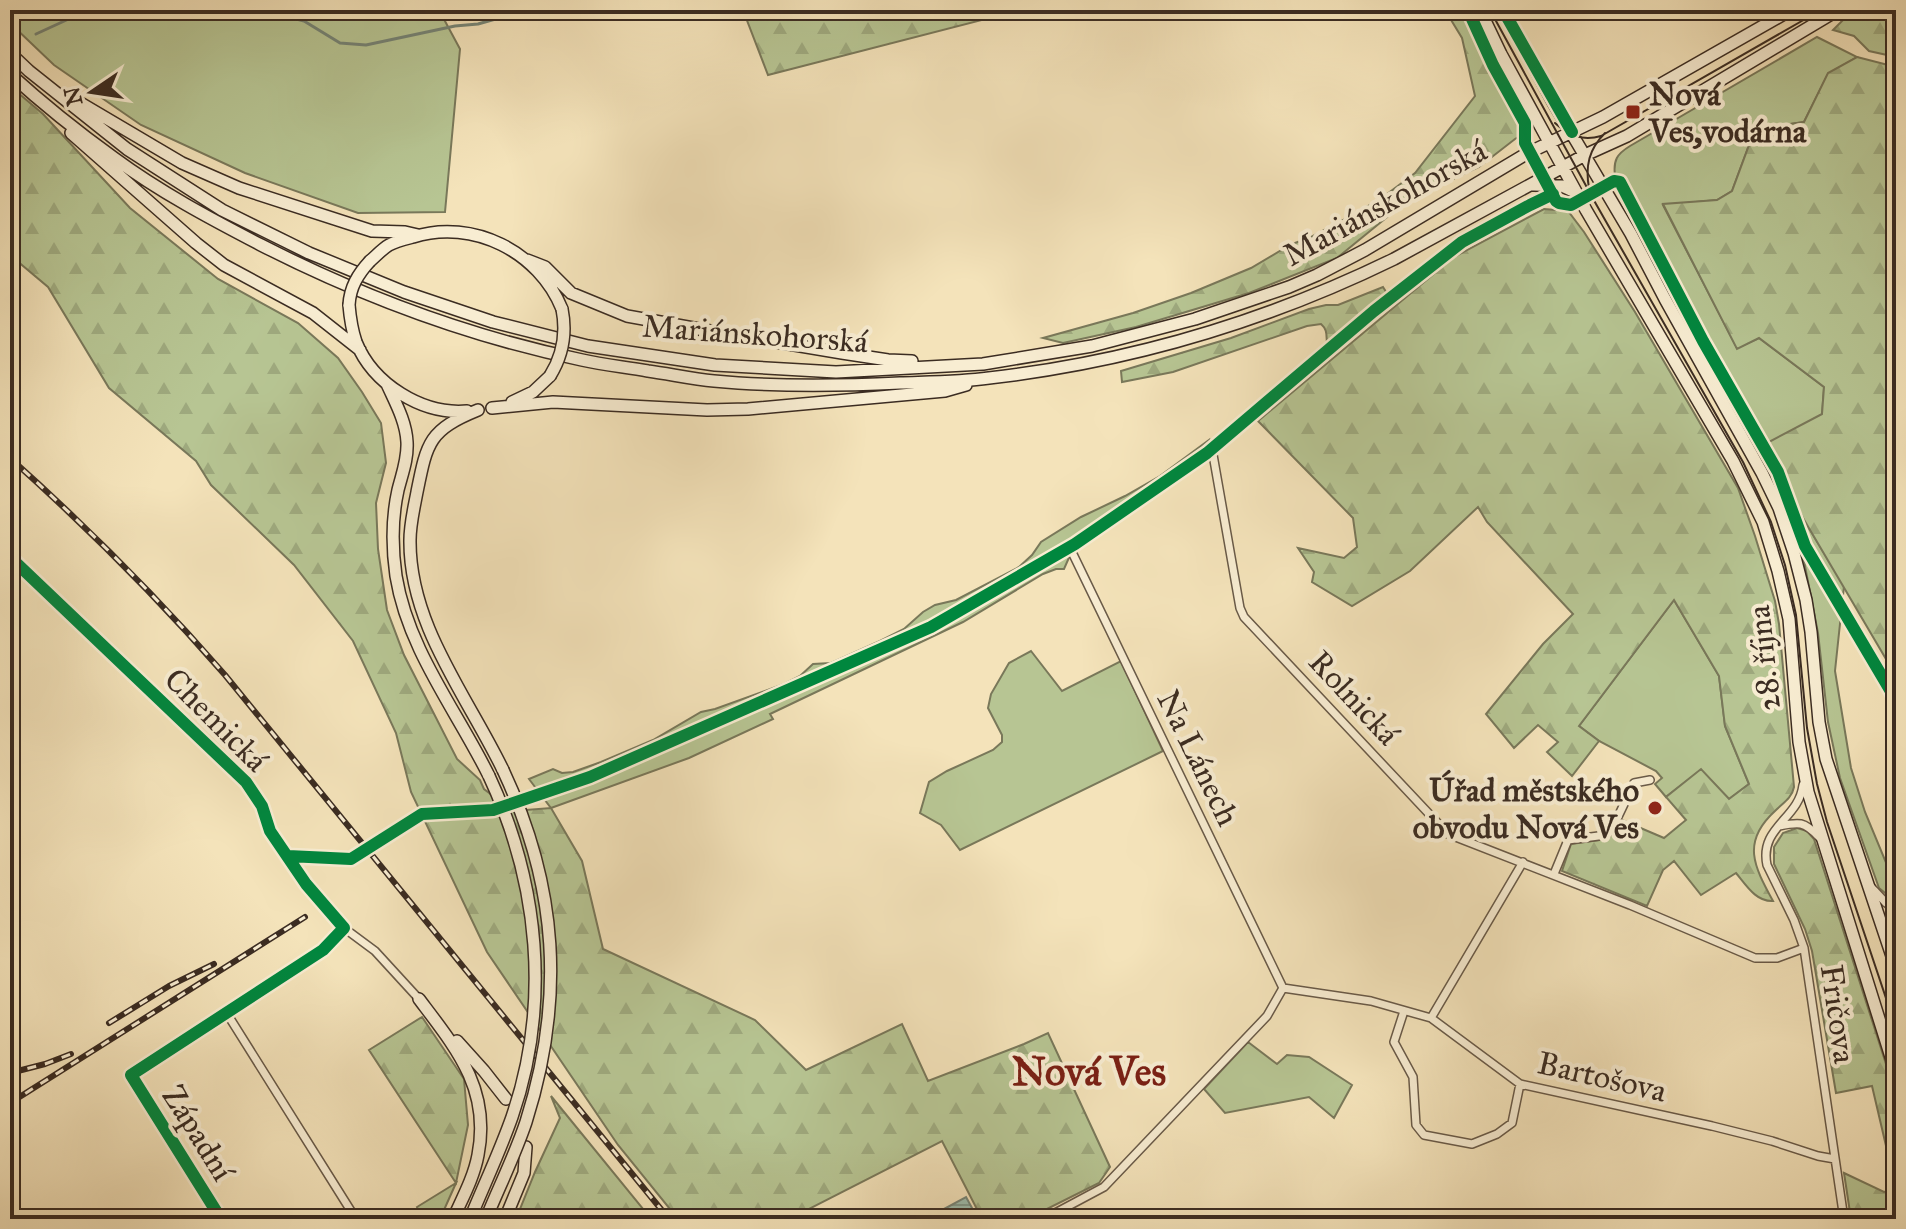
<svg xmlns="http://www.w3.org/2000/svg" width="1906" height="1229" viewBox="0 0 1906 1229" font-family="'IM FELL Great Primer',serif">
	<defs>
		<pattern id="forest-firs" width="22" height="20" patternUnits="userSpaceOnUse" patternTransform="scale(2)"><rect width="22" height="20" fill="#b7c593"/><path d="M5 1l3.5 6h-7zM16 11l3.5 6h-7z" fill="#9ea97e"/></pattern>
		<pattern id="water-rules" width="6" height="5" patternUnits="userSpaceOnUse" patternTransform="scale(2)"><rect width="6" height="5" fill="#9cbeae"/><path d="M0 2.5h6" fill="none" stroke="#809b8d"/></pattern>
	</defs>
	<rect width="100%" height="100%" fill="#f4e3ba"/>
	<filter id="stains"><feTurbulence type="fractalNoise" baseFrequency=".0025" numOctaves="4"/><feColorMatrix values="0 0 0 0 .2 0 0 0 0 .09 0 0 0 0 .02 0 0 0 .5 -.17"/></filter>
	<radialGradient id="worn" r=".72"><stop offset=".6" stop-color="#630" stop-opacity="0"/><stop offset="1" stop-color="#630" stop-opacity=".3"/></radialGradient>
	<path fill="#b7c593" stroke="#79785a" stroke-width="2" d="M10 10H439L460 49 445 212 358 213 245 173 141 125 54 65 10 23Z
		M1817 37 1857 57 1828 74 1804 122 1755 129 1732 191 1717 200 1663 205 1737 348 1759 338 1824 387 1822 414 1803 518 1844 586 1835 671 1851 768 1865 812 1894 882 1896 884V902L1879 888 1840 778 1828 722 1818 633 1804 561 1792 525 1773 479 1753 440 1762 434 1682 304 1615 176C1613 160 1617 154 1630 146Z
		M1209 440 1207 453 1075 544 1064 569H1056L1043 574 963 622 770 714 773 719 689 758 551 808 529 779 553 769 562 773 573 772 601 762 653 740 701 712 715 709 784 684 800 676 813 664 831 663 880 641 904 629 923 612 935 605 956 600 1019 567 1032 555 1041 542 1081 517 1125 496 1160 476Z
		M1674 600 1719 676 1725 726 1749 784 1729 799 1701 770 1666 797 1655 784 1662 778 1656 771 1599 741 1579 726Z
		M1031 651 1062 691 1121 661 1163 751 960 850 941 825 920 813 929 782 947 771 993 750 1002 742V735L988 708 991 694 1009 663Z
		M1248 1042 1277 1064 1287 1055 1309 1057 1352 1085 1334 1118 1309 1097 1225 1113 1204 1089Z
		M456 1183 440 1219H423L417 1207Z"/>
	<path fill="url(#forest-firs)" stroke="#79785a" stroke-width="2" d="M743 10H1014L1013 12 768 75Z
		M1445 10H1474L1530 123V130L1515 139 1479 167 1408 200 1337 258 1249 293 1136 327 1063 343 1043 338 1133 313 1191 293 1251 268 1290 245 1313 236 1351 216 1383 197 1415 173 1475 96 1462 38Z
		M1861 10H1896V57L1869 51 1854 36 1833 30 1845 18Z
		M1857 57 1896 67V676L1803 518 1767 443 1822 414 1824 387 1759 338 1737 349 1663 204 1717 200 1732 191 1755 129 1804 122 1828 73Z
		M10 86 43 114 130 208 218 279 298 323 338 358 362 392 381 423 386 463 376 503 378 549 387 610 404 655 457 759 480 780 484 789 513 811 551 808 582 861 603 949 755 1020 806 1070 902 1024 928 1081 1024 1044 1048 1033 1110 1167 1099 1183 1027 1219H982L942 1141 793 1217V1219H678L618 1145 487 952 411 792 396 733 353 641 294 565 211 485 196 461 109 388 48 287 10 255Z
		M1544 209 1568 211 1584 232 1635 312 1738 488 1755 536 1775 601 1779 624 1794 787C1792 798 1783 803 1775 811 1741 842 1754 866 1773 901 1756 902 1746 885 1736 873L1701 895 1674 861 1663 870 1647 906 1562 871 1571 844 1599 840 1615 817 1664 838 1686 820 1666 797 1701 769 1729 799 1749 784 1725 726 1719 676 1674 600 1579 726 1599 741 1572 776 1547 752 1558 742 1538 725 1514 748 1486 714 1543 644 1573 614 1487 522 1478 507 1410 571 1352 606 1312 582 1314 572 1298 548 1344 558 1357 547 1353 518 1258 421 1454 257Z
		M1383 287 1388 295 1327 343C1326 336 1328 330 1321 324L1307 326 1173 372 1122 382 1121 371 1231 338 1309 309 1326 305H1338Z
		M1797 828 1807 831 1814 839 1886 1064 1896 1103V1180H1894L1872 1086 1836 1093 1812 951 1805 929 1774 864V847L1783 833Z
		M422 1017 464 1079 468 1125 456 1183 369 1050Z
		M551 1096 644 1210 651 1219H516L535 1172 560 1118Z
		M1844 1173 1884 1192 1896 1189V1219H1851Z
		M10 1209 158 1215 160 1219H10Z"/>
	<path fill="url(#water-rules)" stroke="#758476" stroke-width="2" d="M966 1197 978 1219H949L944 1209Z"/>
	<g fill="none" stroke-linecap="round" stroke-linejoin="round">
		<path stroke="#758476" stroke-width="3" d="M165 10 241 18 285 16 304 21 340 43 366 45 455 26 478 24 527 10
			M36 34 73 17 138 10"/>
		<g stroke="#695a48" stroke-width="10">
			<path id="street" d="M1212 449 1240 608 1244 617 1448 834 1630 905 1755 958H1777L1804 948
				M1070 548 1283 988
				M10 557 246 782 262 806 270 831 306 884 344 928 375 951 419 999
				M1803 785C1799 819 1759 827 1767 865L1794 920 1804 948 1844 1219
				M526 799 590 777 931 627 1070 548 1212 449 1374 311 1417 277
				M486 809 493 810
				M1779 826C1799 822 1804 821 1819 837
				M1554 874 1568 840 1606 835 1614 825 1634 783 1650 780
				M1871 887 1886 903 1896 910
				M1404 1011 1394 1042 1413 1077 1416 1125 1424 1135 1472 1144 1497 1134 1512 1123 1520 1084
				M226 1012 356 1219
				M1431 1018 1523 862
				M221 1219 131 1075 323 950 344 928
				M1044 1219 1104 1187 1267 1016 1283 988 1371 1001 1431 1018 1520 1084 1712 1126 1772 1141 1818 1156 1835 1159"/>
		</g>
		<g stroke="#3b2c22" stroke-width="14">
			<path id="secondary" d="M1480 10 1501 54 1586 210 1733 461 1763 522 1778 571 1789 619 1799 742 1808 792 1896 1073
				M1503 10 1553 102 1631 234 1665 299 1762 473 1779 508 1794 553 1806 600 1811 632 1819 722 1826 759 1896 968
				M10 53 29 71 127 149 222 210 309 253 404 292 493 322 588 346 715 365 836 372 983 364 1092 346 1195 319 1289 287 1317 275 1365 250 1526 154 1603 117 1791 10
				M10 74C43 104 78 132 114 158 160 192 211 219 261 245 363 297 471 337 582 360 604 365 626 367 648 371 670 374 692 379 714 381 776 387 838 386 900 383 929 382 960 382 989 378 1129 362 1267 321 1394 259L1585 155 1627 136 1838 10
				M77 101 182 163 239 188 372 231 405 232 418 235
				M71 133 196 243 224 265 313 313 360 350
				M1534 185 1562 186 1575 192
				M527 260 545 267 571 293 627 316 710 331 842 353 888 360 912 361
				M370 261C376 256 382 249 389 245 396 241 405 239 413 237 473 218 539 252 562 309
				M349 305C350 317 352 330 356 342 373 384 422 415 467 411
				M387 384C395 402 406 421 407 442 408 459 402 474 398 490 392 517 392 548 396 576 408 650 457 711 489 776
				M512 402 533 392 550 376
				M492 408 553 402 707 410 748 409 945 391 966 385
				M478 410C429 430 427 442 417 492 414 508 410 524 410 540 409 625 468 697 503 770
				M419 999C456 1048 491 1089 478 1155 474 1177 462 1199 453 1219
				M457 1041 484 1071 506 1099
				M505 1219 524 1173 526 1147"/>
		</g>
		<use href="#street" stroke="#f8edd2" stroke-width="7"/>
		<use href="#secondary" stroke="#f8edd2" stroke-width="11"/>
		<path stroke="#3b2c22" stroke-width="2" d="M1490 10 1596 204 1743 462 1771 522 1785 565 1796 615 1807 728 1817 784 1827 822 1896 1028
			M1555 123C1569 136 1583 141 1601 136L1821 10
			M1589 188C1585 166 1589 149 1605 133"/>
		<g stroke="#3b2c22" stroke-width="6">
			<path id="rail" d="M10 458C86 526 158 598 225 675L669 1219
				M109 1023 169 986 214 964
				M10 1073 45 1064 71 1054
				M10 1103 305 917"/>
		</g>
		<use href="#rail" stroke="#f8edd2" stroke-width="3" stroke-dasharray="9" stroke-linecap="butt"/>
		<g stroke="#3b2c22" stroke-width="14" stroke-linecap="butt">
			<path id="secondary-bridge" d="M349 305C350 287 358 274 370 261
				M550 376C563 355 567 334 562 309
				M470 1219C484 1185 500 1151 512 1117 551 1004 539 883 489 776
				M486 1219C499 1187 515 1155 526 1122 565 999 558 887 503 770"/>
		</g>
		<use href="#secondary-bridge" stroke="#f8edd2" stroke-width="11"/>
		<g stroke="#f8edd2" stroke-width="17">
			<path id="cycleway" d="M1468 10 1493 65 1525 123V143L1556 201 1559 203 1571 205 1614 181 1620 182 1703 341 1778 472 1805 546 1896 700
				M1503 10 1572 132
				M10 557 246 782 262 806 270 831 306 884 344 928 323 950 131 1075 221 1219
				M288 856 351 859 422 814 493 810 590 777 931 627 1075 544 1207 453 1374 311 1462 242 1530 205 1553 194"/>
		</g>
		<use href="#cycleway" stroke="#00873e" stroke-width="12"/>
	</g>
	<g fill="#8f2418" stroke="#f8edd2" stroke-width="3">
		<rect x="1625" y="104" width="16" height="16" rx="4"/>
		<circle cx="1655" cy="808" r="8"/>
	</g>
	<g text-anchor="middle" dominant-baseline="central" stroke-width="8" stroke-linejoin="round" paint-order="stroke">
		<g font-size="32" font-weight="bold" fill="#3b2c22" stroke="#f8edd2" text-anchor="start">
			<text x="1649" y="94">Nová<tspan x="1649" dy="37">Ves,vodárna</tspan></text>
			<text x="1639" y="790" text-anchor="end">Úřad městského<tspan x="1639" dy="37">obvodu Nová Ves</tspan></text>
		</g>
		<g font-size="32" fill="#3b2c22" stroke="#f8edd2">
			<text transform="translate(1385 203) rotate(-29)">Mariánskohorská</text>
			<text transform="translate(755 334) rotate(4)">Mariánskohorská</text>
			<text transform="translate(1764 658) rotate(-96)">28. října</text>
			<text transform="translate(1354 698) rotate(47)">Rolnická</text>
			<text transform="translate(216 720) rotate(45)">Chemická</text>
			<text transform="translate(1198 758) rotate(64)">Na Lánech</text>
			<text transform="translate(1838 1014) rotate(82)">Fričova</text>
			<text transform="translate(1602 1077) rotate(13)">Bartošova</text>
			<text transform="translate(198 1133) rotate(58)">Západní</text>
		</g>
		<g font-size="40" font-weight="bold" fill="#7a1f14" stroke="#f8edd2">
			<text x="1089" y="1071">Nová Ves</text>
		</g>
	</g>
	<rect width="1906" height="1229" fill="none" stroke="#f4e3ba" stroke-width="40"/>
	<rect x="12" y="12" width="1882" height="1205" fill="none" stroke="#3b2c22" stroke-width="4"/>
	<rect x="20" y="20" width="1866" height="1189" fill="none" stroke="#3b2c22" stroke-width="2"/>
	<g transform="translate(92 92) rotate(257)" stroke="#f8edd2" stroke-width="6" paint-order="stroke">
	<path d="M0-6L14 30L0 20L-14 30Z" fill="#3b2c22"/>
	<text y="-12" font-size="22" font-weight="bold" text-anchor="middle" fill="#3b2c22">N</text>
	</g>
	<rect width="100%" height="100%" filter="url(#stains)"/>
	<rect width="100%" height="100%" fill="url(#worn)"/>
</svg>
